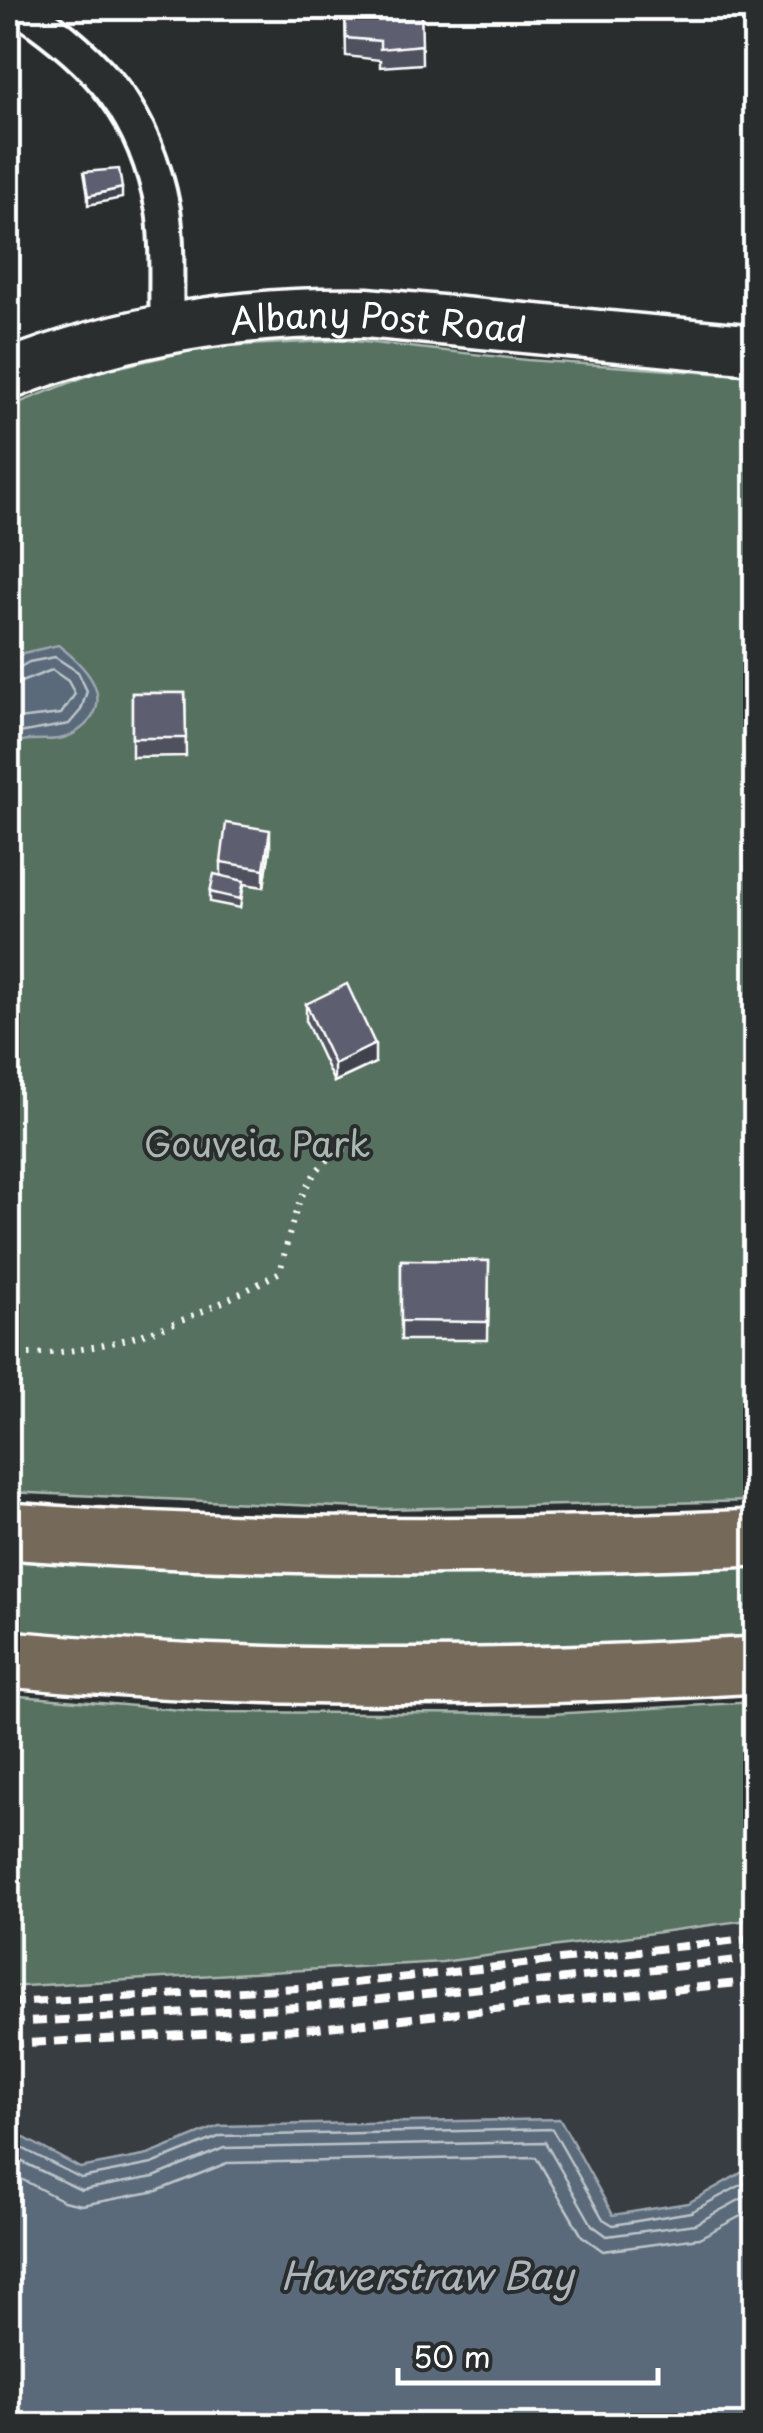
<svg xmlns="http://www.w3.org/2000/svg" width="763" height="2433" viewBox="0 0 763 2433" font-family="'Playpen Sans',sans-serif">
	<rect width="100%" height="100%" fill="#2a2d2e"/>
	<filter id="ink" filterUnits="userSpaceOnUse"><feTurbulence type="fractalNoise" baseFrequency=".01" numOctaves="2"/><feDisplacementMap in="SourceGraphic" scale="20" xChannelSelector="R" yChannelSelector="G"/><feConvolveMatrix kernelMatrix="1 2 1 2 8 2 1 2 1" color-interpolation-filters="sRGB"/></filter>
	<g filter="url(#ink)">
		<path fill="#393c42" d="M755 1919V2165L688 2203 613 2215 219 2126 148 2155 80 2168 8 2129V1987L442 1962Z"/>
		<path fill="#567160" stroke="#aab8b0" stroke-width="2.5" d="M346 340 527 360 755 376V1501L383 1509 8 1492V407L97 372 208 347Z
			M8 1554 755 1561V1640L373 1655 8 1634Z
			M8 1695 204 1712 551 1714 755 1702V1919L442 1962 8 1987Z"/>
		<path fill="#5a6b7a" stroke="#9ca6af" stroke-width="2.5" d="M58 645C87 667 121 703 75 733 54 747 26 732 8 748V668L23 653Z
			M560 2119 613 2215 688 2203 755 2165V2425H8V2129L80 2168 148 2155 219 2126Z"/>
		<g fill="none" stroke-linecap="round" stroke-linejoin="round">
			<path stroke="#bdc4ca" stroke-width="2.5" d="M8 674 29 662 55 657 78 672 87 691 81 710 69 724 8 735
				M8 687 52 670 68 681 75 694 61 714 8 720
				M8 2141 81 2178 152 2164 221 2136 552 2129 603 2219 613 2225 691 2212 756 2177
				M8 2155 81 2190 154 2177 224 2148 545 2142 592 2225 607 2236 695 2224 756 2191
				M8 2172 63 2201 82 2205 157 2191 227 2163 536 2157 582 2236 603 2251 699 2238 756 2208"/>
			<g stroke="#fff" stroke-width="40">
				<path id="street" d="M20 8C100 62 145 113 163 210 169 247 165 290 167 327"/>
			</g>
			<g stroke="#fff" stroke-width="55">
				<g id="secondary">
					<path id="s1" d="M8 375C124 329 241 311 366 313L756 350"/>
				</g>
			</g>
			<g stroke="#fff" stroke-width="62">
				<path id="highway" d="M8 1531C257 1550 505 1549 756 1538
					M8 1659C256 1682 506 1681 756 1665"/>
			</g>
			<path stroke="#fff" stroke-width="6" stroke-dasharray="2.5 8" stroke-linecap="butt" d="M8 1354C108 1357 194 1320 280 1272 294 1217 303 1151 369 1142"/>
			<use href="#street" stroke="#2a2d2e" stroke-width="32"/>
			<use href="#secondary" stroke="#2a2d2e" stroke-width="48"/>
			<use href="#highway" stroke="#746a5a" stroke-width="55"/>
			<path stroke="#fff" stroke-width="8" stroke-dasharray="15 8" stroke-linecap="butt" d="M8 2003 318 1987 756 1938
				M8 2023 317 2006 756 1958
				M8 2044 318 2028 756 1981"/>
		</g>
		<path fill="#50515f" stroke="#fff" stroke-width="2.5" d="M345 8H421L422 64 380 67V60L346 56Z
			M750 8H756V28L755 16 751 17Z
			M132 693H185L186 756 132 757Z
			M270 848 264 887 244 884 240 908 210 902V892L221 875V862Z
			M306 1004 375 1063 334 1082 306 1022Z
			M401 1260 489 1261 488 1340H401Z"/>
		<path fill="#41424e" stroke="#fff" stroke-width="2.5" d="M122 188V198L88 205V196Z
			M270 830V848L264 887V869Z
			M375 1044V1063L334 1082V1064Z"/>
		<path fill="#5d5e6f" stroke="#fff" stroke-width="2.5" d="M345 8H421L422 45 380 49V41L346 38Z
			M119 169 122 188 88 196 84 172Z
			M132 693H185L186 738H132Z
			M226 823 270 830 264 869 221 862Z
			M214 874 244 881 240 899 210 892Z
			M347 984 375 1044 334 1064 306 1004Z
			M401 1260 489 1261 488 1322 401 1321Z"/>
	</g>
	<g text-anchor="middle" dominant-baseline="central" stroke-width="8" stroke-linejoin="round" paint-order="stroke">
		<g font-size="35" fill="#fff" stroke="#2a2d2e">
			<text stroke="none"><textPath href="#s1" startOffset="378">Albany Post Road</textPath></text>
		</g>
		<g font-size="35" fill="#aab8b0" stroke="#2a2d2e">
			<text x="257" y="1142">Gouveia Park</text>
		</g>
		<g font-size="38" font-style="italic" fill="#acb5bc" stroke="#2a2d2e">
			<text x="427" y="2274">Haverstraw Bay</text>
		</g>
	</g>
	<rect width="763" height="2433" fill="none" stroke="#2a2d2e" stroke-width="40"/>
	<rect x="20" y="20" width="723" height="2393" fill="none" stroke="#fff" stroke-width="4" filter="url(#ink)"/>
	<path d="M398 2368v15h260v-15" fill="none" stroke="#ffffff" stroke-width="5"/>
	<text x="413" y="2368" font-size="30" fill="#ffffff" stroke="#2a2d2e" stroke-width="8" paint-order="stroke">50 m</text>
</svg>
